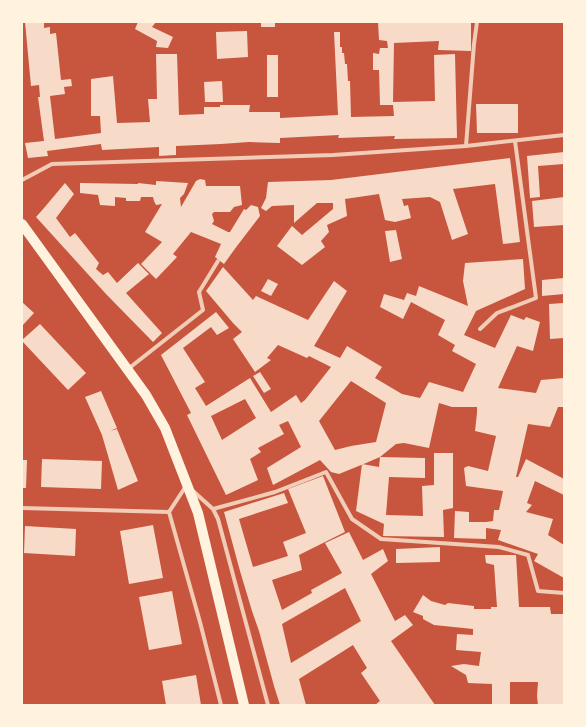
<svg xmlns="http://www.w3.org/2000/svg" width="586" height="727" viewBox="0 0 586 727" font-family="Literata,serif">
	<rect width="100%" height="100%" fill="#c8553d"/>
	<path fill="#f7dbc8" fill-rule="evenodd" d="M25 22H44V28L50 27V34L56 33 61 80 71 79 72 86 64 87 65 94 50 96 55 139 101 133 100 116H91V79L113 76 117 123 150 122 148 99H157L156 54H177L179 115 204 114V107H220V105H250L249 112H280V118L338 115 334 32H340V47H342V53H344L345 64H347L348 81H350L351 117 394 116 393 105H380L379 70H373V53L379 54 380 48H388L387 41 379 40 378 22H471V51L438 50 439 41 394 43 393 102 435 101 434 55 455 54 457 138 394 139 395 136 338 138 339 135 280 138V143L249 142 221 144 176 146V155L159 156V147L102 150 101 144 47 151 48 156 28 158 25 143 44 141 38 97H40L39 85 31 86Z
		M138 22H156L152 27 173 37 168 48 156 47 157 41 135 29Z
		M261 22H275V27H261Z
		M247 31 248 57 217 59 216 32Z
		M267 55H278V97H267Z
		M222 81 223 102H205L204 82Z
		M476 104H518V133H477Z
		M564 152V164L538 166 540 197 530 198 527 156Z
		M510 158 520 242 503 244 495 184 453 189 468 234 452 240 440 202 430 197 402 199 404 206 408 205 411 218 395 222 385 220 379 194 345 199 347 216 327 225 329 232 321 241 325 247 302 265 277 246 292 226 302 235 333 209V203H317L294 223V205L272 206 266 211 261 208 266 198 268 182 331 180Z
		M200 179 205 180 206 186H240L242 205 234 207 230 212H214L212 214 214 221 212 224 228 232H230L244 209 246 210 251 205 258 207 260 216 237 246 224 264 215 257 221 244 191 232 173 254 177 257 156 279 141 264 162 242 145 232 162 204 156 205 154 201 153 197H141L140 201H126V198L115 197V206L100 205 98 195 80 193V183L138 184V183L156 185V181L188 183 184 194 180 198 181 207 196 181Z
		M65 183 74 194 56 218 70 237 75 233 99 263 96 269 103 275 108 272 117 283 138 263 149 274 126 293 162 333 153 342 106 294 36 217 44 208Z
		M564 197V225L534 227 532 201Z
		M396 230 402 259 390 262 385 231Z
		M523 259 525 289 476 311 464 335 495 348 511 315 524 320 526 317 540 322 533 351 517 346 498 388 536 393 541 380 564 378V407H558L550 427 528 424 516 477H518L526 459 564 479V495L535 481 527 503 532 505 526 512 553 519 548 535 564 545V578L534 561 538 554 498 540 501 530 486 528V539L454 538 455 511 469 512V522H486L493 521 494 510H499L503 491 466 486 464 468 468 466 488 471 496 436 475 431 477 413V407H452L439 403 429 448 404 443 396 444 380 457 366 463 339 474 331 472 320 460 273 485 267 468 301 447 288 421 279 425 284 434 258 448 261 452 250 459 258 480 226 495 187 415 191 413 161 355 216 312 229 328 217 335 211 327 183 348 205 382 195 388 206 406 250 378 271 412 296 395 301 403 305 400 331 367 309 356 307 358 278 345 267 358 271 360 255 372 233 339 242 332 233 323 206 291 223 267 253 300 256 296 308 320 334 281 347 291 314 346 340 358 347 346 382 367 375 378 402 394 420 398 429 382 463 392 476 364 452 351 455 345 438 335 445 320 411 302 403 319 380 307 384 294 404 300 407 293 416 296 419 286 468 306 463 281 465 263ZM351 381 386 403 376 442 351 446 335 450 319 421ZM245 399 256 418 222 440 211 416Z
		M564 278V294L542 296V280Z
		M268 279 278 284 271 296 261 291Z
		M22 302 34 313 22 326Z
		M564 303V338L550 339 549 304Z
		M40 324 86 373 68 390 22 341V340Z
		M260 372 271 389 264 393 253 376Z
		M101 391 117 428 110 431 117 429 138 481 118 490 102 435 85 397Z
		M434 453H453V508L443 510 444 537 383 536 384 524 356 511 362 464 379 467 380 457 425 458V478L389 477 386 515 423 516 422 486 434 485Z
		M42 459 102 461 101 489 41 487Z
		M22 460H27L26 488H22Z
		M323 476 345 532 299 555 302 570 272 580 282 610 312 593 311 590 342 573 325 543 349 532 363 560 383 549 388 561 371 574 395 621 405 615 413 625 391 641 435 705H375L380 701 361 673 367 668 353 645 299 679 306 705H280L274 686 259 631 252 611 240 571 224 512 284 493 288 503 239 519 253 567 288 556 283 542 306 533 288 489ZM345 588 361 621 291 663 282 624Z
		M153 525 163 578 129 584 120 531Z
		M25 526 76 529 75 556 24 553Z
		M440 547V562L396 563V549Z
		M485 555H516L519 607H550L551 614H564V705H538L537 696 538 682H510V705H492V684L468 683 466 675 451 666 464 664 479 666 481 652 456 650 457 634 473 635V629L434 625 423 619V616L413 612 423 595 431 601 445 605 448 603 474 606V609H491V607H497L494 565 486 563Z
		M172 591 182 644 149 650 139 597Z
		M196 675 201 705H166L162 681Z"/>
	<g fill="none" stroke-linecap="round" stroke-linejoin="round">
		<path stroke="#f1ccb7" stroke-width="4" d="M466 146 474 44 477 22
			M22 180 52 164 333 155 466 146 564 135
			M480 329 497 313 536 298 515 141
			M128 369 203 310 199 292 218 261
			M186 486 169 512 200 622 221 705
			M193 491 213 509 218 519 268 705
			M22 508 169 512
			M213 509 275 492 326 472 352 519 381 539 499 547 528 555 538 591 564 593"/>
		<path stroke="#fff3e0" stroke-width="10" d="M22 224 146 395 165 428 198 513 244 705"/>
	</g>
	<rect width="586" height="727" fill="none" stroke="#fff3e0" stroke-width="46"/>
</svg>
